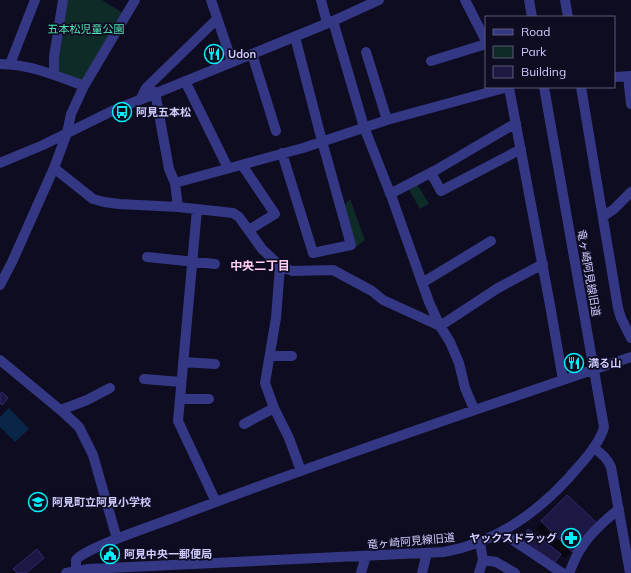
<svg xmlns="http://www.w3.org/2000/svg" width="631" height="573" viewBox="0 0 631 573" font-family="Mulish,'Noto Sans JP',sans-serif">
	<rect width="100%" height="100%" fill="#0e0c21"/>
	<path fill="#0f2b28" d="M63 0H102L126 15 84 86 54 74Z
		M417 184 429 204 420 209 408 188Z
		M350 199 365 240 356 247 344 206Z"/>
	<path fill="#092547" d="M9 408 29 429 15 442 0 427V417Z"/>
	<path fill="#0007" d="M567 496 595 523 565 558 560 554 547 570 516 546 528 531 557 552V551L536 529Z
		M102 550 117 558 114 561 100 564 99 553Z
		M14 569 25 573H10Z"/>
	<path fill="#1d1743" stroke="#312870" d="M2 392 8 398 2 405 0 403V394Z
		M567 495 597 523 572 552 541 521Z
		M528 529 561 554 553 565 520 541Z
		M116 547 118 559 103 561 101 549Z
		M37 549 44 558 26 573H17L13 569Z"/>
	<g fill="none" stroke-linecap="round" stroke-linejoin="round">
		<path stroke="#343783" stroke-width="10" d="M211 0 232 62
			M321 0 326 19 333 21 364 127 392 198 429 302 440 326 450 342 459 363 465 388 474 409
			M465 0 486 41
			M529 0 532 17
			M565 0 568 17
			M366 52 387 120
			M252 54 276 131
			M431 61 486 44
			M0 64C29 64 58 76 84 86
			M10 64 35 0
			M54 74V57L63 0
			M628 76 631 104
			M614 77 631 76
			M185 81 228 168
			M581 87 618 308 621 318 631 338
			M509 88 550 305 563 380
			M155 92 169 169 175 183 178 207
			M141 98 146 88 217 19
			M282 153 313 253 351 245 322 141 295 37
			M0 163 43 145 110 112 333 21 379 0
			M242 165 275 214 249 230
			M54 168 93 199 104 202 119 204 178 207 233 213 239 217 262 249 280 266 292 271 333 270 372 291 383 300 440 326
			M431 173 441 191 521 149
			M175 183 303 148 387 120 508 87
			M390 194 436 170 516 123
			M197 209 178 421 216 502
			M604 216 614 209 631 192
			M147 257 215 264
			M280 266 276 318 265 383 274 408 289 438 301 471
			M422 283 491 241
			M0 285 12 262 54 168 67 133 71 114 84 86 135 0
			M440 326 498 288 543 264
			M270 356H292
			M0 360 64 413 79 427 93 455 117 539
			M183 362 215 364
			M144 379 181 382
			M180 399H209
			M61 410 87 400 110 388
			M244 424 274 408
			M593 448C602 453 607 458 611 467L630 573
			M501 532 562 573
			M480 543 483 560 496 562 515 573
			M76 570V560C85 548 155 525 173 518 324 461 477 409 631 357
			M66 573 88 569 130 567 444 552C500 542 543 509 579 466 589 455 600 442 604 427L544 87
			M361 573 366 556
			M422 573 427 553
			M479 573 483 560
			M569 573C573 565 575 557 580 550 589 534 605 520 619 509"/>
	</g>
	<defs>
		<g id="restaurant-ring" transform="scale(1)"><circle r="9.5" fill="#0e0c21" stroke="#00f0f7" stroke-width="1.5"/><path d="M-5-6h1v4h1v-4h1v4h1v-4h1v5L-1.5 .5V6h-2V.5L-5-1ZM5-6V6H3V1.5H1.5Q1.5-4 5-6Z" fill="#00f0f7"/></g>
		<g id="bus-ring" transform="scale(1)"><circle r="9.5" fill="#0e0c21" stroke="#00f0f7" stroke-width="1.5"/><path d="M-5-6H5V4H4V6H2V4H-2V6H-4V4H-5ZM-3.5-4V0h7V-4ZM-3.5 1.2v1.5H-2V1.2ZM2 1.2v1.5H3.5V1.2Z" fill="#00f0f7"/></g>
		<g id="school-ring" transform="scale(1)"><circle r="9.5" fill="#0e0c21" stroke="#00f0f7" stroke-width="1.5"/><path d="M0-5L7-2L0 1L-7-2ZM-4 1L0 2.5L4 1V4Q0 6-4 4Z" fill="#00f0f7"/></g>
		<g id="pharmacy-ring" transform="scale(1)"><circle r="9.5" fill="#0e0c21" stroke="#00f0f7" stroke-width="1.5"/><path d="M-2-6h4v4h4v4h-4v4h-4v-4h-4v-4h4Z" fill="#00f0f7"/></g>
		<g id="civic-ring" transform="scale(1)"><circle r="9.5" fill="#0e0c21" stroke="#00f0f7" stroke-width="1.5"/><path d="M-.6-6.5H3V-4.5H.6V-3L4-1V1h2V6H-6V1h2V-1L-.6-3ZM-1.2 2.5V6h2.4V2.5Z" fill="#00f0f7"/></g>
	</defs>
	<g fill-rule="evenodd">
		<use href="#restaurant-ring" x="214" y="54"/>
		<use href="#bus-ring" x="122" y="112"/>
		<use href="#restaurant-ring" x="574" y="363"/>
		<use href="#school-ring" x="38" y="502"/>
		<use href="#pharmacy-ring" x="571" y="538"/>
		<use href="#civic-ring" x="110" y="554"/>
	</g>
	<g text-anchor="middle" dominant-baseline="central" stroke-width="3.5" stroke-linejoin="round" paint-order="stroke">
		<g font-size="11" fill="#52e5b6" stroke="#0e0c21">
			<text x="86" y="29">五本松児童公園</text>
		</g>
		<g font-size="11" font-weight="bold" fill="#ceccff" stroke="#0e0c21" text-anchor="start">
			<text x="228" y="54">Udon</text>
			<text x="136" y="112">阿見五本松</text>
			<text x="588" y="363">満る山</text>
			<text x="52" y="502">阿見町立阿見小学校</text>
			<text x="557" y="538" text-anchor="end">ヤックスドラッグ</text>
			<text x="124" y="554">阿見中央一郵便局</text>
		</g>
		<g font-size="11" fill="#ceccff" stroke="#0e0c21">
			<text transform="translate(589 273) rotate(80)">竜ヶ崎阿見線旧道</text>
			<text transform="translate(411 541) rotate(-5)">竜ヶ崎阿見線旧道</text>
		</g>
		<g font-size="12" font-weight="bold" fill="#ffcef1" stroke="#0e0c21">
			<text x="260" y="265">中央二丁目</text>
		</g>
	</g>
	<rect x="485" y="16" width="130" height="72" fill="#0e0c21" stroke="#5b597a"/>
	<rect x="493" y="29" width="20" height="6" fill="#343783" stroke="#5b597a"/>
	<text x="521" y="36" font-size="12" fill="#ceccff">Road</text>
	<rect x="493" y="46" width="20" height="12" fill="#0f2b28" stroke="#5b597a"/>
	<text x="521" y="56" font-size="12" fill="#ceccff">Park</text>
	<rect x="493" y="66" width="20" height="12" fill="#1d1743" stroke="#5b597a"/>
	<text x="521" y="76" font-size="12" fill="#ceccff">Building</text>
</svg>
